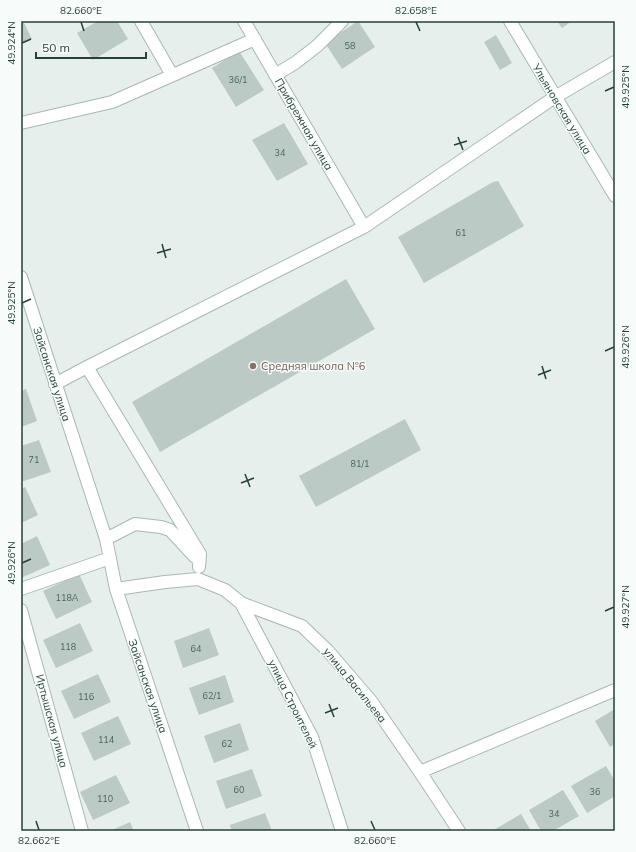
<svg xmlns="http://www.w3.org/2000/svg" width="636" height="852" viewBox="0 0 636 852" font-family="Mulish,sans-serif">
	<rect width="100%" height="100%" fill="#e6efeb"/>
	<path fill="#bbcac4" d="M21 21H23L32 39 21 44Z
		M98 21H117L128 39 93 60 77 33Z
		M358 21 375 47 342 69 325 43Z
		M557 21H572L562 28Z
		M496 35 512 63 500 70 484 42Z
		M239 51 264 90 236 107 212 68Z
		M284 123 308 164 277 181 252 140Z
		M498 181 524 226 424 283 398 237 493 182Z
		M346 279 375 329 160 452 132 402Z
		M26 389 37 421 21 427V391Z
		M405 419 421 450 316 507 299 476Z
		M39 440 51 472 21 482V446Z
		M25 487 38 515 21 523V489Z
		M37 536 50 565 21 578V544Z
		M79 574 92 602 56 619 43 591Z
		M80 623 93 651 56 668 43 640Z
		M209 628 219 655 183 668 174 641Z
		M98 674 111 702 74 719 61 691Z
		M225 675 234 702 199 715 189 688Z
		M615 709V744L610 747 595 721Z
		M118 716 131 744 94 761 81 733Z
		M240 723 249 750 214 763 204 736Z
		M606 766 615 781V796L587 813 571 786Z
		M252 769 262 796 226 809 216 781Z
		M116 775 130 803 93 820 80 792Z
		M563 790 579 816 553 831H541L529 810Z
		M265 813 272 831H232L230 825Z
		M521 814 531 831H492Z
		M130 822 134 831H110Z"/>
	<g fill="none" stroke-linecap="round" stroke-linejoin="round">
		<g stroke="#a8b8b2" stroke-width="14">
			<path id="minor" d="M141 21 172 75
				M244 21 364 227
				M510 21 615 196
				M275 75 295 63 317 46 342 21
				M21 123 112 102 255 39
				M21 277 106 539 116 589 197 831
				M87 367 200 554 199 567
				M55 384 87 367 364 227 555 97 615 62
				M106 539 135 524 161 527 170 530 195 557
				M21 589 110 558
				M116 589 165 582 198 579 225 590 241 603 302 626 328 651 371 701 420 772 459 831
				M241 603 312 737 342 831
				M21 610 82 831
				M420 772 615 690"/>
		</g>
		<use href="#minor" stroke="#fff" stroke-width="12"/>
	</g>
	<path fill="none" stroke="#24423a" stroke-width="1.5" d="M81 22 84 31M416 22 420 31M22 43 31 39M605 91 614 87M458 137 463 150M454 145 467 141M162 244 166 258M157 253 171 249M22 303 31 299M605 351 614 347M542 366 546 379M538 375 551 370M245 474 250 487M241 483 254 478M22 563 31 559M605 611 614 607M329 704 334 717M325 713 338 708M36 821 39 830M371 821 375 830"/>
	<circle fill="#8d6e63" stroke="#f7fbf9" stroke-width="1.5" cx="253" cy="366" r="4"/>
	<g text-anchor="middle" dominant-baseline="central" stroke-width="3" stroke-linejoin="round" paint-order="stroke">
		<g font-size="9" fill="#4a645c">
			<text x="350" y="45">58</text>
			<text x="238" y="79">36/1</text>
			<text x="280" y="152">34</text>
			<text x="461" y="232">61</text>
			<text x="34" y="459">71</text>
			<text x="360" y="463">81/1</text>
			<text x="67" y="597">118А</text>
			<text x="68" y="646">118</text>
			<text x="196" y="648">64</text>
			<text x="212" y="695">62/1</text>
			<text x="86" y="696">116</text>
			<text x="106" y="739">114</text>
			<text x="227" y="743">62</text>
			<text x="239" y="789">60</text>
			<text x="595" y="791">36</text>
			<text x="105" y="798">110</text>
			<text x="554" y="813">34</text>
		</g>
		<g font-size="11" fill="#24423a" stroke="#f7fbf9">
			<text transform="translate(562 109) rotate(59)">Ульяновская улица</text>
			<text transform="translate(304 124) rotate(60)">Прибрежная улица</text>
			<text transform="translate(52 374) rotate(72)">Зайсанская улица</text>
			<text transform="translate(355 685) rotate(51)">улица Васильева</text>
			<text transform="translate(148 686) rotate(71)">Зайсанская улица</text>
			<text transform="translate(293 704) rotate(64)">улица Строителей</text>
			<text transform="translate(52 721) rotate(75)">Иртышская улица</text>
		</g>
		<g font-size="11" fill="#785e54" stroke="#f7fbf9" text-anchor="start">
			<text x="261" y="366">Средняя школа №6</text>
		</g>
	</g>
	<rect width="636" height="852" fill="none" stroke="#f7fbf9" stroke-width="44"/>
	<path d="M36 52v6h110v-6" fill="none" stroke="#24423a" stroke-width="2"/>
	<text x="42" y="52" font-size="12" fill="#24423a" stroke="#f7fbf9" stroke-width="3" paint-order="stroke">50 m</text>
	<rect x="22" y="22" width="592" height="808" fill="none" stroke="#24423a" stroke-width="1.5"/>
	<g font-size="10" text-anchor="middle" fill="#24423a">
		<text x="81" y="14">82.660°E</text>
		<text x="416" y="14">82.658°E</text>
		<text transform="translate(11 43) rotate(-90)" y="4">49.924°N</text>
		<text transform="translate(625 87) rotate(-90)" y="4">49.925°N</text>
		<text transform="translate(11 303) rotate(-90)" y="4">49.925°N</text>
		<text transform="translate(625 347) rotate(-90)" y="4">49.926°N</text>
		<text transform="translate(11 563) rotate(-90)" y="4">49.926°N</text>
		<text transform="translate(625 607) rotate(-90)" y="4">49.927°N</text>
		<text x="39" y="844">82.662°E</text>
		<text x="375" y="844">82.660°E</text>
	</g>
</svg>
